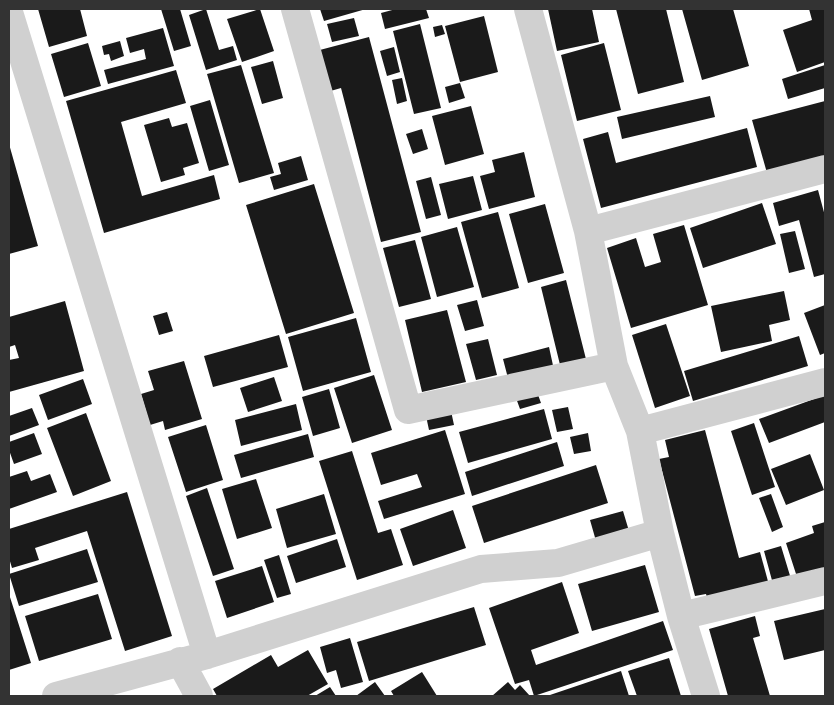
<svg xmlns="http://www.w3.org/2000/svg" width="834" height="705" viewBox="0 0 834 705" font-family="'Sofia Sans Condensed',sans-serif">
	<rect width="100%" height="100%" fill="#fff"/>
	<path fill="#1a1a1a" d="M38 9H80L87 36 49 47Z
		M161 9H180L191 46 174 51Z
		M206 9 219 50 233 46 237 60 206 70 189 15Z
		M260 9 274 51 242 62 227 19Z
		M320 9H366L324 21Z
		M396 9H426L429 18 385 29 381 13Z
		M548 9H592L599 42 557 51Z
		M616 9H666L684 82 638 94Z
		M682 9H733L749 66 702 80Z
		M809 9H825V62L797 72 783 30 812 20Z
		M484 16 498 72 460 82 445 26Z
		M354 18 359 36 332 42 327 24Z
		M420 24 441 108 414 114 393 31Z
		M442 25 445 34 435 37 433 27Z
		M163 28 174 66 108 84 104 70 146 59 144 49 130 53 126 38Z
		M369 37 421 232 381 242 341 88 327 92 316 51Z
		M120 41 124 56 111 61 109 54 104 55 102 46Z
		M88 43 101 86 64 97 51 54Z
		M604 43 621 110 577 121 561 55Z
		M394 47 400 72 387 76 380 51Z
		M273 61 283 98 262 104 251 67Z
		M241 65 274 173 239 183 207 74Z
		M825 65V88L788 99 782 79Z
		M176 70 186 103 121 122 142 196 214 175 220 199 104 233 66 101Z
		M402 78 407 101 397 104 392 80Z
		M460 83 465 98 449 103 445 87Z
		M710 96 715 117 622 139 617 117Z
		M210 100 229 165 209 171 190 106Z
		M825 101V157L767 173 752 120Z
		M471 106 484 154 445 165 432 116Z
		M169 118 172 127 187 123 199 163 183 168 185 175 161 182 144 125Z
		M747 128 757 167 601 208 583 139 608 132 616 163Z
		M422 129 428 149 413 154 406 134Z
		M9 144 38 246 9 254Z
		M524 152 535 197 489 209 480 176 495 172 492 160Z
		M301 156 308 180 274 190 270 177 281 174 278 163Z
		M473 176 482 210 448 219 439 184Z
		M431 177 441 215 426 219 416 181Z
		M314 184 354 313 286 334 246 205Z
		M818 190 825 216V274L814 277 799 220 779 226 773 203Z
		M762 203 776 244 703 268 690 228Z
		M545 204 564 273 528 283 509 214Z
		M498 212 519 288 482 298 461 222Z
		M684 225 708 305 631 328 607 248 636 238 645 267 661 262 653 234Z
		M457 227 474 287 437 297 421 237Z
		M795 231 805 269 789 273 780 234Z
		M415 240 431 299 399 307 383 248Z
		M566 280 588 367 562 373 541 287Z
		M784 291 790 320 769 325 772 341 721 352 711 306Z
		M477 300 484 326 465 331 457 305Z
		M65 301 84 371 9 392V360L19 358 15 345 9 347V317Z
		M825 305V353L820 355 804 313Z
		M447 310 466 382 422 392 405 320Z
		M167 312 173 331 159 335 153 316Z
		M356 318 371 372 303 391 288 337Z
		M666 324 690 396 655 408 632 335Z
		M279 335 288 367 213 387 204 356Z
		M799 336 808 366 693 401 684 371Z
		M488 339 497 375 476 380 466 344Z
		M549 347 554 370 509 382 503 359Z
		M184 361 202 419 165 430 163 421 150 425 141 394 154 390 148 371Z
		M374 375 392 430 352 443 334 388Z
		M274 377 282 401 248 412 240 388Z
		M83 379 92 404 48 420 39 395Z
		M329 389 340 428 313 436 302 397Z
		M537 392 541 403 520 409 516 398Z
		M825 395V422L769 443 759 419Z
		M296 404 302 430 241 446 235 420Z
		M568 407 573 429 557 432 552 410Z
		M32 408 39 425 9 436V416Z
		M544 409 552 439 468 463 459 432Z
		M451 411 454 425 429 430 426 416Z
		M86 413 111 481 73 496 47 428Z
		M754 423 775 487 752 495 731 431Z
		M206 425 223 480 186 492 168 437Z
		M445 430 465 494 384 519 378 501 422 487 417 474 381 485 371 453Z
		M705 430 739 558 760 552 769 585 708 601 706 594 695 596 659 459 669 457 665 440Z
		M34 433 42 454 14 464 9 450V442Z
		M588 433 591 451 574 454 570 437Z
		M308 434 314 457 241 478 234 455Z
		M557 442 564 466 472 496 465 472Z
		M352 451 378 533 391 529 403 565 357 580 319 461Z
		M810 454 824 490 786 505 771 469Z
		M596 465 608 503 484 543 472 506Z
		M27 471 31 481 50 474 57 492 9 509V477Z
		M256 479 272 528 237 539 222 489Z
		M207 488 234 569 213 576 186 496Z
		M127 492 172 636 125 651 87 531 35 548 39 560 12 568 9 558V529Z
		M324 494 336 534 287 548 276 509Z
		M771 494 783 527 772 532 759 498Z
		M453 510 466 548 413 566 400 529Z
		M623 511 629 531 596 541 590 520Z
		M825 522V568L797 577 786 543 814 533 812 526Z
		M337 539 346 567 296 583 287 556Z
		M781 546 791 579 773 584 764 551Z
		M87 549 98 582 19 606 9 574Z
		M279 555 291 594 277 598 264 560Z
		M645 565 659 612 592 631 578 584Z
		M262 566 274 602 227 618 215 581Z
		M562 582 579 633 531 650 536 665 663 621 673 650 534 696 529 680 515 684 489 608Z
		M9 594 31 663 9 670Z
		M98 594 112 639 39 661 25 616Z
		M474 607 486 645 369 681 357 642Z
		M825 609V650L784 660 774 621Z
		M755 616 760 636 753 638 770 696H728L709 629Z
		M350 638 363 682 341 688 336 670 327 673 320 647Z
		M308 650 328 684 307 696H217L213 689 271 655 278 667Z
		M669 658 681 696H637L628 671Z
		M621 671 629 696H547Z
		M422 672 437 696H394L391 691Z
		M375 682 385 696H356Z
		M508 682 515 690 520 685 530 696H492Z
		M330 687 336 696H315Z"/>
	<g fill="none" stroke-linecap="round" stroke-linejoin="round">
		<path stroke="#d0d0d0" stroke-width="28" d="M295 9 408 410 614 366
			M528 9 588 231 614 366 640 431 660 533 681 616 706 696
			M9 12 207 655
			M588 231 825 169
			M640 431 825 382
			M681 616 825 581
			M180 661 199 696
			M56 696 207 655 481 569 558 563 660 533"/>
	</g>
	<rect width="834" height="705" fill="none" stroke="#333333" stroke-width="20"/>
</svg>
